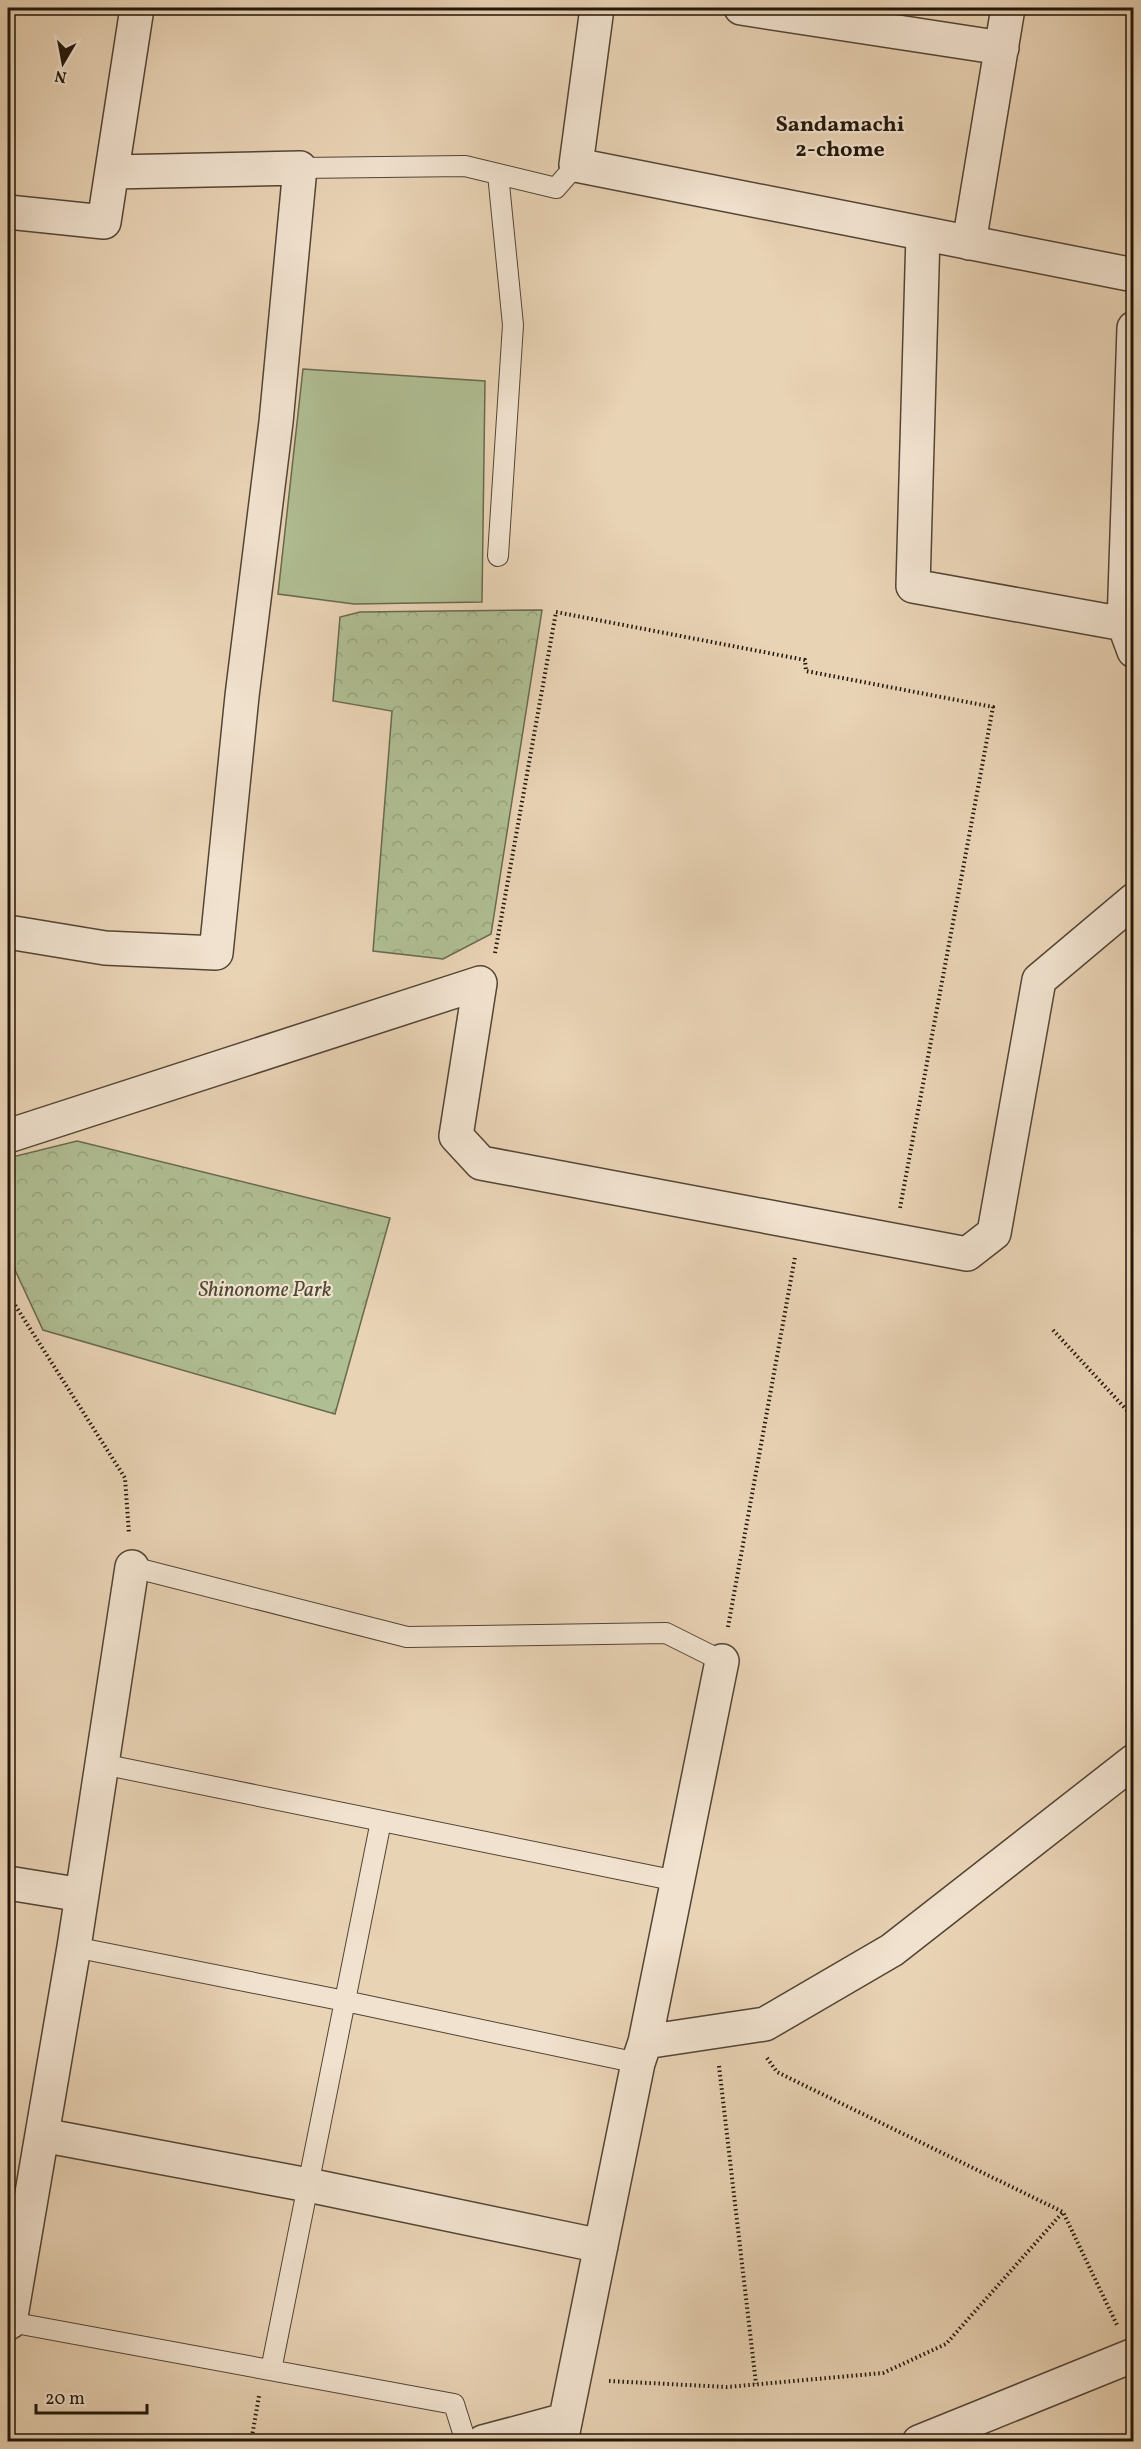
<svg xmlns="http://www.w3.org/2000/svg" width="1141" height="2449" viewBox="0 0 1141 2449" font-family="Vollkorn,serif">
	<defs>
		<pattern id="park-crowns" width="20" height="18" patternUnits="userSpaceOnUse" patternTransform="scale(1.5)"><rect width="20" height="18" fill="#b0be93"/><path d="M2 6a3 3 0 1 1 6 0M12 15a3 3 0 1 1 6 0" fill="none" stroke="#97a37d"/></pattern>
	</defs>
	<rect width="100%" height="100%" fill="#e9d3b5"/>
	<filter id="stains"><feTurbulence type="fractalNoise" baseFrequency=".00333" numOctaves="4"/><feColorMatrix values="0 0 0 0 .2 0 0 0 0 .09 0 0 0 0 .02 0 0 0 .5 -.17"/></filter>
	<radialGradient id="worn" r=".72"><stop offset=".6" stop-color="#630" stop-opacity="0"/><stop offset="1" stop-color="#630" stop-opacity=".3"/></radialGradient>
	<path fill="#b0be93" stroke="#686a4e" stroke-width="1.5" d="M303 369 485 381 482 602 354 604 278 594Z"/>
	<path fill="url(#park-crowns)" stroke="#686a4e" stroke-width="1.5" d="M542 610 491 934 443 959 373 951 392 711 333 701 340 617 360 612Z
		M77 1141 390 1218 335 1414 43 1330 8 1255V1158Z"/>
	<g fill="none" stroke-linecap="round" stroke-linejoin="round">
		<g stroke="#534535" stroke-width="22">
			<path id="service" d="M300 168 465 166 556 188 576 165
				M498 174 513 325 498 556
				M132 1567 407 1637 666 1633 722 1661
				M102 1764 677 1881
				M74 1947 345 2001 638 2063
				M8 2332 10 2322 454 2404 466 2442
				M271 2370 381 1821"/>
		</g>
		<g stroke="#534535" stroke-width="36">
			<path id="minor" d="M597 8 576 165 1134 275
				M741 8 1002 48
				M8 212 104 222 137 8
				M923 234 913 586 1124 624
				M969 243 1008 8
				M1134 328 1124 624 1134 651
				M8 932 105 948 216 953 242 696 276 422 300 168 112 172
				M8 1136 480 983 456 1136 481 1163 967 1254 994 1233 1039 980 1134 900
				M8 1883 82 1895
				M645 2042 765 2024 892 1950 1134 1761
				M42 2135 308 2185 601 2246
				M10 2322 74 1947 132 1567
				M483 2442 565 2420
				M561 2442 638 2063 645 2042 722 1661
				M919 2442 1134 2355"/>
		</g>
		<path stroke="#21160a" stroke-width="4" stroke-dasharray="1.5 3" stroke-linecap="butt" d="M495 953 556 612 805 660 806 671 993 707 900 1208
			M8 1294 125 1478 129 1534
			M1053 1330 1134 1418
			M728 1627 795 1257
			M767 2058 777 2072 1063 2212 1117 2325
			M719 2066 756 2384
			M609 2381 727 2387 883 2373 946 2344 1063 2212
			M251 2442 259 2396"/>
		<use href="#service" stroke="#f1e2cf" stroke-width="20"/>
		<use href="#minor" stroke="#f1e2cf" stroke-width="33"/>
	</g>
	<g text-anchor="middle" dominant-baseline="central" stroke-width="4.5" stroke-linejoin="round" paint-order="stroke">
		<g font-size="21" font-style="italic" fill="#4c4833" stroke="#f1e2cf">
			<text x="265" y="1290">Shinonome Park</text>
		</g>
		<g font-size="22" font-weight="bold" fill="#21160a" stroke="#f1e2cf">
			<text x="840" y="125">Sandamachi<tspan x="840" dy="25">2-chome</tspan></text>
		</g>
	</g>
	<rect width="1141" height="2449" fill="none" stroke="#e9d3b5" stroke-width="30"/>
	<rect x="9" y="9" width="1123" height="2431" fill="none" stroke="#21160a" stroke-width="3"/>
	<rect x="15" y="15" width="1111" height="2419" fill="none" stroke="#21160a" stroke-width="1.5"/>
	<g transform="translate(63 63) rotate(190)" stroke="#f1e2cf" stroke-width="4.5" paint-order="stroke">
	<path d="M0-4.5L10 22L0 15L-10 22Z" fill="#21160a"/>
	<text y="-9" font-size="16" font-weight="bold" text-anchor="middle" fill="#21160a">N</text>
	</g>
	<path d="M36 2404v9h111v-9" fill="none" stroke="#21160a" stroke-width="3"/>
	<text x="45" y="2404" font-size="18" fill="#21160a" stroke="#f1e2cf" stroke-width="4.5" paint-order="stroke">20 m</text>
	<rect width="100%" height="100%" filter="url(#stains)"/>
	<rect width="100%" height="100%" fill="url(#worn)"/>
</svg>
